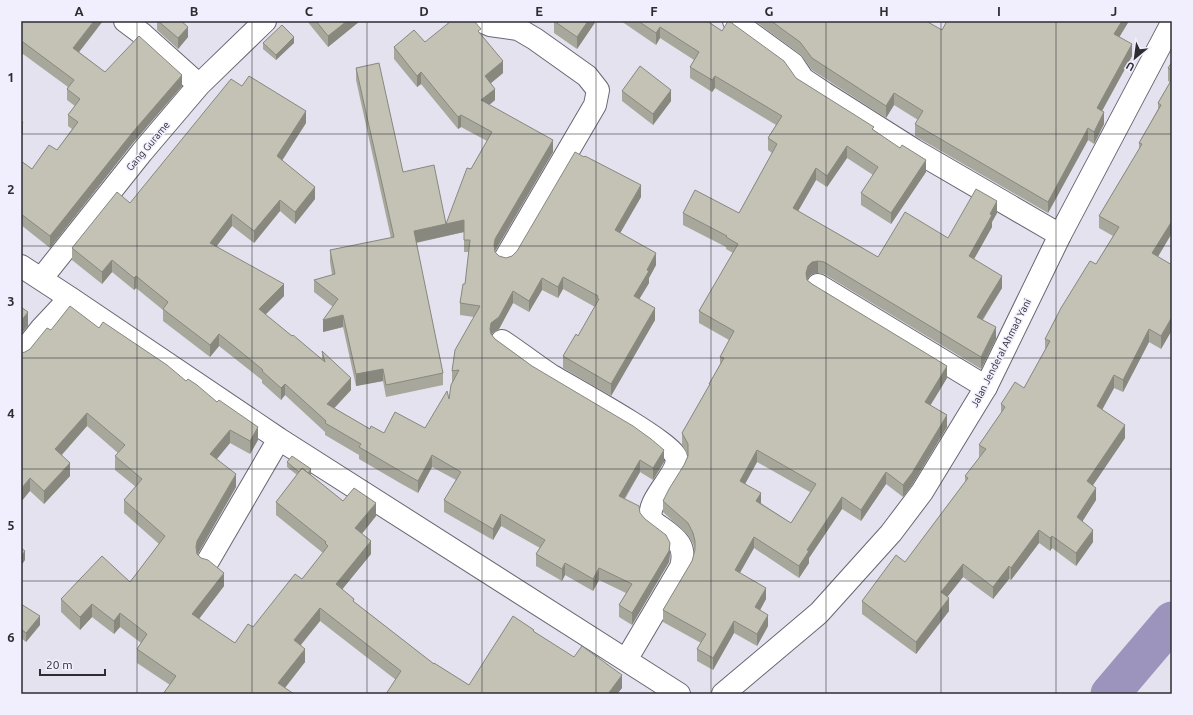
<svg xmlns="http://www.w3.org/2000/svg" width="1193" height="715" viewBox="0 0 1193 715" font-family="Ubuntu,sans-serif">
	<rect width="100%" height="100%" fill="#e4e2ef"/>
	<g fill="none" stroke-linecap="round" stroke-linejoin="round">
		<path stroke="#9c94bc" stroke-width="39" d="M1110 694 1172 621"/>
		<g stroke="#696672" stroke-width="24">
			<path id="minor" d="M125 21 141 33 199 85
				M481 21 490 25 518 29 535 39 587 76 598 90 595 105 506 257
				M734 21 793 64 803 79 824 93 914 150 1060 235
				M21 266 70 298 279 439 679 694
				M41 279 142 152 199 85 265 21
				M818 285 986 387
				M502 341C519 352 535 365 552 376 571 387 671 442 676 457 681 473 646 499 651 518 652 521 657 525 659 526 676 538 687 545 681 567L626 660
				M21 354 41 329 70 298
				M208 561 279 439"/>
		</g>
		<g stroke="#696672" stroke-width="24">
			<path id="highway" d="M723 694 819 613 891 533 922 492 986 387 1060 235 1172 23"/>
		</g>
		<use href="#minor" stroke="#fff" stroke-width="22"/>
		<use href="#highway" stroke="#fff" stroke-width="22"/>
	</g>
	<path fill="#a8a79c" fill-rule="evenodd" d="M21 21 79 52 105 72 182 86 132 144 50 248 21 225V161L32 169 57 150 72 129 68 126V115L75 106 67 100V89L68 87 23 54Z
		M157 21H181L188 37 178 49 157 30Z
		M307 21H360L328 47Z
		M554 21H596L577 49 554 33Z
		M621 21H707L796 78 874 130 926 172 891 224 861 205V193L873 175 847 158 827 187 816 180 798 211 878 257 948 238 997 213 992 222V227L974 259 1002 288 983 320 996 339 981 369 824 274 818 273 812 274 808 278 807 280 812 284 947 378 930 406 947 427 912 485 903 497 886 484 861 521 842 509 809 558V563L799 578 754 548 740 573 766 599 760 610 768 626 757 646 734 633 713 670 697 661V649L701 643 663 622V610L692 561 695 551 693 544 688 535 663 512V501L684 465 688 455 682 445V433L709 386V384L720 364V357L729 340 699 323V311L733 253 726 249V247L683 225V213H739L772 153 768 150V138L776 125 715 88 712 92 690 78V67L694 60 660 38 656 45ZM757 462 810 492 791 523 761 503 745 484Z
		M755 21H926L942 30 947 21H1129L1119 37 1132 56 1102 111 1104 124 1094 144 1088 140 1048 213 915 136V124L918 120 894 105 886 118 812 70 800 54Z
		M481 34 503 73 491 83 495 100 489 105 553 152 495 251V252L499 256 506 258 512 256 641 197 620 233 656 265 649 278V283L639 299 655 320 611 396 563 368V356L578 336 595 307 563 289 558 298 542 290 529 312 513 303 499 329 491 335 495 339 664 462 653 480 640 472 625 499 640 513 670 554 669 562 632 625 619 617V605L626 593 599 580 593 591 565 575 562 581 536 566V554L540 548 501 526 493 540 444 512V500L456 480 432 467 418 493 400 483 359 459V455L325 435V432L285 395 281 400 262 383V380L219 346 210 357 163 321V310L136 288 134 290 112 272 102 284 72 260V248L130 203 306 123 282 161 315 199 295 224 280 211 254 243 232 226 216 246 284 296 265 315 322 359V351L351 390 334 408 370 429 384 433 425 428 449 399 452 382V371L474 317 460 315V303L465 284 469 252H464V232L416 243 443 373V385L386 397 383 381 356 386 343 327 323 332 333 307 314 292V280L332 275 330 262V250L391 238 356 80V68L403 172 446 224 471 169 487 141 461 127 458 129 421 84 417 87 394 59V47Z
		M263 43H294L276 60 263 49Z
		M1172 62V233L1158 257 1172 265V330L1161 349 1149 342 1123 392 1114 388 1102 410 1125 438 1093 485 1096 500 1082 521 1093 542 1076 566 1052 548 1050 551 1039 543 1011 580 1009 579 993 599 963 577 947 597 949 611 916 654 862 614V601L905 562 965 482V476L979 458V445L1001 413V404L1024 388 1045 350V339L1096 264 1113 236 1099 228V216L1139 149V143L1158 109V103L1170 82 1168 81V68Z
		M622 91 671 101 653 125 622 101Z
		M99 328 186 381 258 440 250 454 230 443 217 459 236 487 198 554 224 586 199 619 235 643 253 627 302 579 323 553 276 515V502L297 475 287 467V462L311 474 310 475 343 501 376 516 362 534 371 554 342 589 354 602 434 664 469 685 534 632 622 688 617 694H386L396 680 320 621 301 645 305 662 285 688 170 685 137 663V649L141 643 120 627 114 634 92 617 80 630 61 612V599L130 582 159 544 124 513V500L136 487 115 470V456L118 453 87 426 62 455 70 476 44 504 30 491 25 352 30 349 51 330Z
		M21 604 40 625 26 642 21 638Z"/>
	<path fill="#88887f" d="M94 21H103L73 60V48Z
		M347 21H360L328 47V36Z
		M588 21H596L577 49V37Z
		M1122 21H1129L1114 46V34Z
		M188 27V37L178 49V38Z
		M660 27V38L656 45V33Z
		M294 37V43L276 60V55Z
		M23 42V54L21 57V46Z
		M1132 44V56L1097 120V108Z
		M503 61V73L485 88V76Z
		M421 72V84L417 87V76Z
		M182 75V86L132 144 50 248V236L132 133Z
		M715 76V88L712 92V80Z
		M495 89V100L481 112V100Z
		M671 90V101L653 125V114Z
		M894 93V105L886 118V106Z
		M306 111V123L277 168V156Z
		M1104 112V124L1094 144V132Z
		M461 115V127L458 129V117Z
		M23 122V134L21 137V126Z
		M1088 128V140L1048 213V202Z
		M553 140V152L495 251 494 245 495 239Z
		M847 146V158L827 187V176Z
		M926 160V172L891 224V213Z
		M816 168V180L793 220V208Z
		M641 185V197L615 242V230Z
		M315 187V199L295 224V212Z
		M280 200V211L254 243V231Z
		M997 201V213L992 222V227L969 268V256L990 214Z
		M232 214V226L210 255V243Z
		M464 220V232L414 243V231Z
		M1172 221V233L1152 266V253Z
		M656 253V265L649 278V283L634 308V296L647 270Z
		M112 260V272L102 284V272Z
		M818 261V273L812 274 808 278 806 285V273L808 266 812 262Z
		M136 276V288L134 290V278Z
		M1002 276V288L977 328V317Z
		M563 277V289L558 298V287Z
		M542 278V290L529 312V301Z
		M284 284V296L259 321V309Z
		M513 291V303L499 329 491 334 490 341V329L491 323Z
		M655 308V320L611 396V384Z
		M28 312V326L21 334V321Z
		M343 315V327L323 332V320Z
		M1172 317V330L1161 349V336Z
		M996 327V339L981 369V357Z
		M1149 329V342L1123 392V380Z
		M219 334V346L210 357V345Z
		M947 366V378L925 414V402Z
		M383 369V381L356 386V374Z
		M1114 375V388L1097 419V406Z
		M351 378V390L327 416V404Z
		M285 384V395L281 400V388Z
		M87 413V426L55 462V449Z
		M947 415V427L912 485 903 497V485Z
		M1125 425V438L1087 494V481Z
		M258 427V440L250 454V441Z
		M230 430V443L210 467V454Z
		M664 450V462L653 480V468Z
		M757 450V462L740 493V481Z
		M432 455V467L418 493V481Z
		M640 460V472L619 507V496Z
		M70 463V476L44 504V491Z
		M311 469V474L305 482V476Z
		M886 472V484L861 521V510Z
		M236 474V487L197 555 196 547 197 541Z
		M30 478V491L21 502V489Z
		M1096 488V500L1077 530V517Z
		M761 493V505L756 501Z
		M842 497V509L809 558V563L799 578V566L807 550Z
		M376 503V516L355 542V528Z
		M501 514V526L493 540V529Z
		M1039 530V543L1011 580V568Z
		M1093 530V542L1076 566V553Z
		M1052 536V548L1050 551V538Z
		M754 537V548L735 581V570Z
		M371 541V554L336 597V584Z
		M670 543V554L669 562 632 625V613Z
		M25 551V560L21 566V557Z
		M565 563V575L562 581V569Z
		M963 564V577L941 605V592Z
		M1009 566V579L993 599V587Z
		M599 568V580L593 591V579Z
		M224 573V586L192 628V614Z
		M766 588V599L755 619V607Z
		M949 598V611L916 654V642Z
		M92 604V617L80 630V617Z
		M320 608V621L294 653V640Z
		M120 613V627L114 634V621Z
		M768 615V626L757 646V634Z
		M40 616V625L26 642V633Z
		M734 621V633L713 670V658Z
		M305 649V662L280 694 278 683Z
		M622 675V688L617 694H608Z"/>
	<path fill="#c3c2b5" stroke="#88887f" fill-rule="evenodd" d="M21 21H94L73 48 105 72 139 36 182 75 132 133 50 236 21 214V161L32 169 49 145 57 150 78 122 68 115 80 99 67 89 74 80 23 42 21 46Z
		M158 21H181L188 27 178 38Z
		M316 21H347L328 36Z
		M451 21H474L481 29 478 31 503 61 485 76 495 89 481 100 553 140 495 239 494 245 495 252 499 256 506 258 512 256 517 251 575 152 584 157 585 156 641 185 615 230 656 253 647 270 649 271 634 296 655 308 611 384 563 356 576 334 578 336 599 299 597 298 598 296 563 277 558 287 542 278 529 301 513 291 499 317 491 323 490 329 491 334 495 339 532 366 633 426 651 439 664 450 653 468 640 460 619 496 639 506 640 513 645 519 666 535 670 543 669 551 632 613 619 605 632 584 599 568 593 579 565 563 562 569 536 554 545 540 501 514 493 529 444 500 461 472 432 455 418 481 400 471 359 447 361 444 325 423 326 421 285 384 281 388 262 371 263 370 219 334 210 345 163 309 168 302 136 276 134 278 112 260 102 272 72 248 117 192 130 203 231 79 242 86 249 76 306 111 277 156 315 187 295 212 280 200 254 231 232 214 210 243 284 284 259 309 292 336 293 335 325 362 322 351 351 378 327 404 370 429 371 426 384 433 395 412 425 428 447 391 449 399 451 385 459 370 452 371 455 350 480 306 460 303 463 284H465L470 240H464V220L414 231 443 373 386 385 383 369 356 374 343 315 323 320 338 299 314 280 335 274 330 250 394 237 356 68 379 63 403 172 434 165 446 224 467 168 471 169 492 132 461 115 458 117 421 72 417 76 394 47 414 30 425 42Z
		M554 21H588L577 37Z
		M638 21H707L722 31 728 21H729L784 61 796 78 874 127 872 129 900 148 902 145 926 160 891 213 861 193 878 167 847 146 827 176 816 168 793 208 878 257 905 212 948 238 976 189 997 201 990 214 992 215 969 256 1002 276 977 317 996 327 981 357 824 262 818 261 812 262 808 266 806 273 807 280 812 284 947 366 925 402 947 415 912 473 903 485 886 472 861 510 842 497 807 550 809 551 799 566 754 537 735 570 766 588 755 607 768 615 757 634 734 621 713 658 697 649 706 634 663 610 692 561 695 550V541L693 533 688 523 663 501 669 489 684 465 688 456V444L682 433 710 384H709L724 358 720 357 734 331 699 311 738 244 726 237 727 236 683 213 695 190 739 213 777 144 768 138 782 116 715 76 712 80 690 67 699 52 660 27 656 33ZM757 450 816 484 791 523 756 501 761 493 740 481Z
		M771 21H926L942 30 947 21H1122L1114 34 1132 44 1097 108 1104 112 1094 132 1088 128 1048 202 915 124 923 111 894 93 886 106 812 58 800 42Z
		M282 25 294 37 276 55 263 43Z
		M1172 62V70L1168 68Z
		M640 66 671 90 653 114 622 91Z
		M1172 79V221L1152 253 1172 265V317L1161 336 1149 329 1123 380 1114 375 1097 406 1125 425 1087 481 1096 488 1077 517 1093 530 1076 553 1052 536 1050 538 1039 530 1011 568 1009 566 993 587 963 564 941 592 949 598 916 642 862 601 896 555 905 562 968 478 965 476 986 449 979 445 1005 407 1001 404 1015 382 1024 388 1050 341 1045 339 1061 308 1090 261 1096 264 1119 227 1099 216 1142 144 1139 143 1161 105 1158 103Z
		M21 121 23 122 21 126Z
		M70 306 99 328 103 322 167 365 186 381 188 379 197 385 217 402 219 400 258 427 250 441 230 430 210 454 236 474 197 541 196 547 197 554 201 558 208 560 224 573 192 614 235 643 248 624 253 627 295 574 302 579 328 546 325 543 326 542 276 502 302 468 343 501 354 488 376 503 355 528 371 541 336 584 354 599 353 601 434 664V663L469 685 513 616 534 630 533 631 574 657 582 646 622 675 608 694H386L401 671 320 608 294 640 305 649 278 683 294 694H163L176 676 137 649 147 634 120 613 114 621 92 604 80 617 61 599 102 556 130 582 165 536 124 500 142 479 115 456 125 445 87 413 55 449 70 463 44 491 30 478 21 489V353L25 352 30 349 47 328 51 330Z
		M21 307 28 312 21 321Z
		M292 456 311 469 308 473 302 468 299 472 287 462Z
		M21 548 25 551 21 557Z
		M21 604 40 616 26 633 21 629Z"/>
	<path fill="none" stroke="#2d2c31" stroke-width="1" stroke-opacity="0.55" d="M137 21V694M252 21V694M367 21V694M482 21V694M596 21V694M711 21V694M826 21V694M941 21V694M1056 21V694M21 134H1172M21 246H1172M21 358H1172M21 469H1172M21 581H1172"/>
	<g text-anchor="middle" dominant-baseline="central" stroke-width="3" stroke-linejoin="round" paint-order="stroke">
		<g font-size="10" fill="#2d2c31" stroke="#f1effd">
			<text transform="translate(148 146) rotate(-50)">Gang Gurame</text>
			<text transform="translate(1001 353) rotate(-63)">Jalan Jenderal Ahmad Yani</text>
		</g>
	</g>
	<rect width="1193" height="715" fill="none" stroke="#f1effd" stroke-width="44"/>
	<g transform="translate(1135 58) rotate(209)" stroke="#f1effd" stroke-width="3" paint-order="stroke">
	<path d="M0-3L7 15L0 10L-7 15Z" fill="#2d2c31"/>
	<text y="-6" font-size="11" font-weight="bold" text-anchor="middle" fill="#2d2c31">U</text>
	</g>
	<path d="M40 669v6h65v-6" fill="none" stroke="#2d2c31" stroke-width="2"/>
	<text x="46" y="669" font-size="12" fill="#2d2c31" stroke="#f1effd" stroke-width="3" paint-order="stroke">20 m</text>
	<rect x="22" y="22" width="1149" height="671" fill="none" stroke="#2d2c31" stroke-width="1.5"/>
	<g font-size="13" text-anchor="middle" font-weight="bold" fill="#2d2c31">
		<text x="79" y="16">A</text>
		<text x="194" y="16">B</text>
		<text x="309" y="16">C</text>
		<text x="424" y="16">D</text>
		<text x="539" y="16">E</text>
		<text x="654" y="16">F</text>
		<text x="769" y="16">G</text>
		<text x="884" y="16">H</text>
		<text x="999" y="16">I</text>
		<text x="1114" y="16">J</text>
		<text x="11" y="82">1</text>
		<text x="11" y="194">2</text>
		<text x="11" y="306">3</text>
		<text x="11" y="418">4</text>
		<text x="11" y="530">5</text>
		<text x="11" y="642">6</text>
	</g>
</svg>
